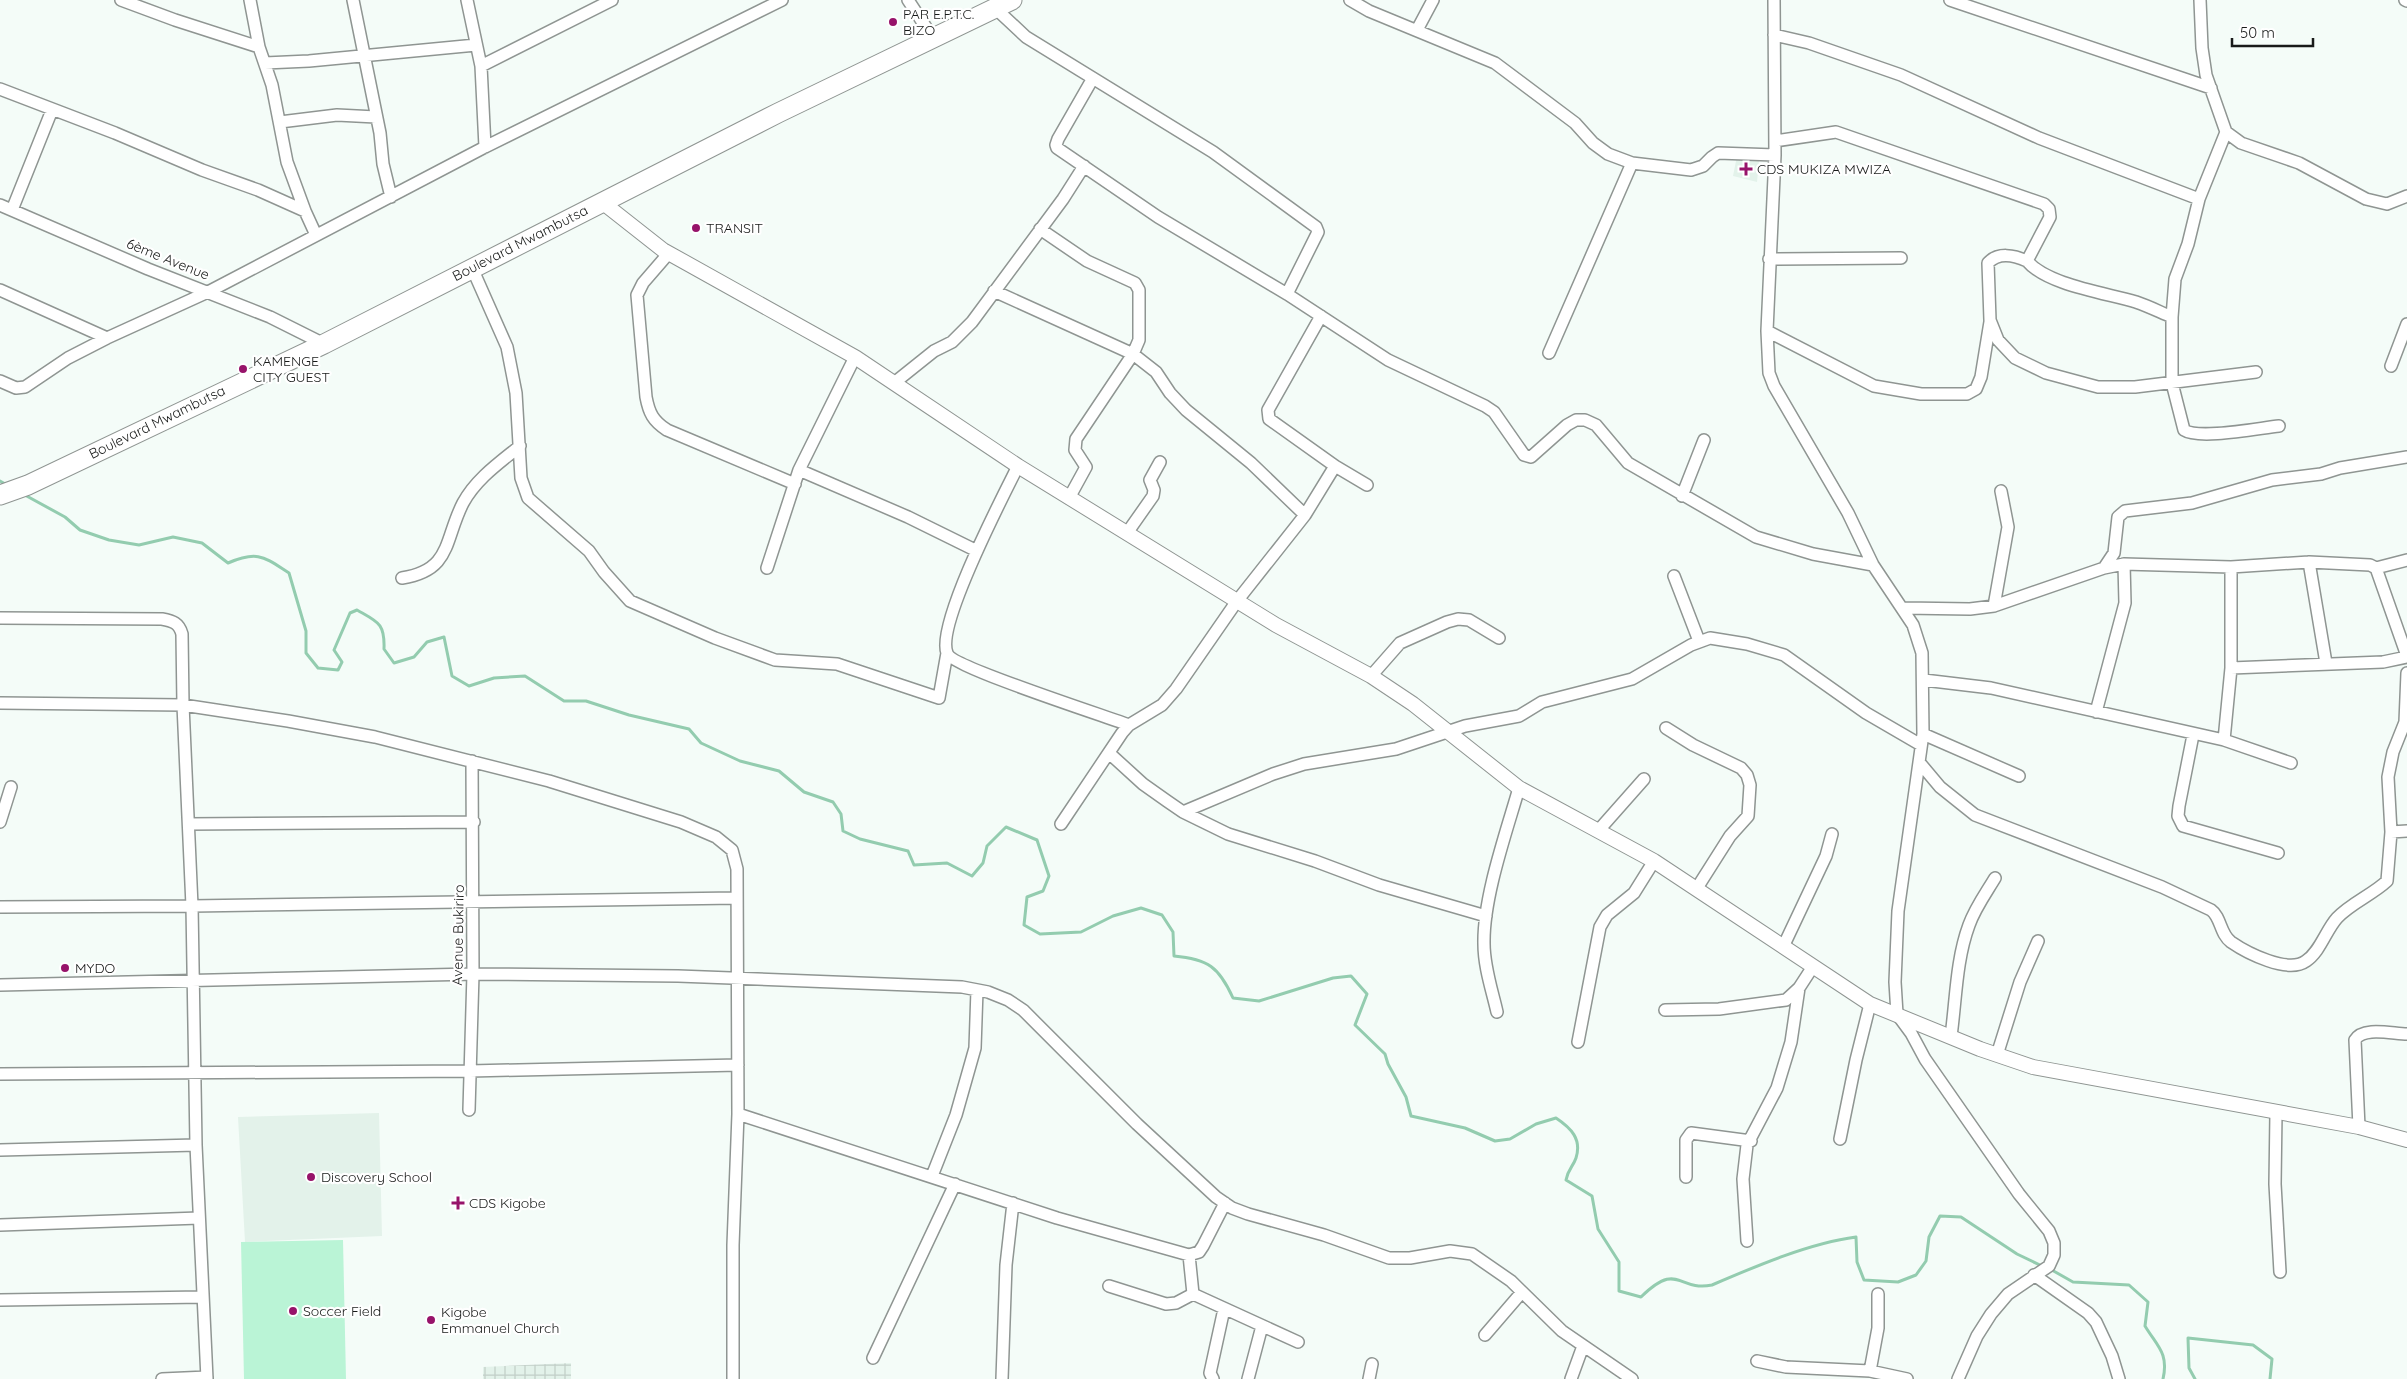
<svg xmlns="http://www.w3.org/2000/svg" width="2407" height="1379" viewBox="0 0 2407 1379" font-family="Quicksand,sans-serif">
	<defs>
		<pattern id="industrial-grid" width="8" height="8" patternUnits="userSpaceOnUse" patternTransform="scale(1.25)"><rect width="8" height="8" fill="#e3f2ea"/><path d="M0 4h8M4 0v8" fill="none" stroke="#c2cfc8"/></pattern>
	</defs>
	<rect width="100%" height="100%" fill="#f4fcf8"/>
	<path fill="#e3f2ea" d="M1737 156 1759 161 1757 182 1733 176Z
		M379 1113 382 1236 245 1242 238 1117Z"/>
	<path fill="url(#industrial-grid)" d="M571 1363V1379H483V1367Z"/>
	<path fill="#baf4d6" d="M343 1240 346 1379H244L241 1242Z"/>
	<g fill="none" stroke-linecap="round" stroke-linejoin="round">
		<path stroke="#93ccaf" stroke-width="3" d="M0 481 7 485
			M23 494 65 517 80 530 109 540 139 545 173 537 202 543 228 563C258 550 264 557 289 573L306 631V653L318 668 338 670 342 662 334 650 350 613 357 610C378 622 385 623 384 649L394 663 414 657 427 642 444 637 452 676 469 686 494 678 525 676 564 701H586L629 715 689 729 701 743 740 761 779 771 804 792 833 802 841 814 843 831 860 839 908 851 914 865 947 863 972 876 983 863 987 846 1006 827 1037 840 1049 876 1043 891 1027 897 1024 925 1040 934 1081 932 1113 916 1141 908 1162 915 1173 932 1174 956C1208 959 1219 967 1233 998L1259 1001 1333 978 1351 976 1367 994 1355 1025 1385 1054 1388 1064 1406 1097 1411 1116 1465 1128 1495 1141 1510 1139 1536 1124 1556 1118C1571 1128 1582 1139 1576 1158 1573 1167 1568 1169 1566 1180L1592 1196 1598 1229 1619 1262V1291L1641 1297C1679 1260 1677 1292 1712 1285 1756 1266 1810 1243 1856 1237L1857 1262 1864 1280 1898 1282 1916 1275 1926 1261 1929 1237 1940 1216 1961 1217 2017 1254 2044 1267
			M2050 1269 2073 1282 2129 1285 2148 1302 2145 1326C2157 1346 2169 1353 2163 1379
			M2195 1379 2189 1368 2188 1338 2253 1345 2272 1359 2270 1379"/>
		<g stroke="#8f9592" stroke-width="14">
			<path id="minor" d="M121 0 175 20 259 47
				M250 0 259 47 272 85 287 162 305 211
				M353 0 380 133 383 164 391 197
				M467 0 481 66 485 147
				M908 0 933 38
				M1350 0 1369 11 1495 63 1575 123 1593 143 1608 154 1632 163 1691 170 1703 166 1712 157 1718 153 1775 155
				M1774 0 1775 155 1767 331 1769 373 1774 386 1848 513 1873 565 1913 625 1922 653 1923 734 1898 911 1895 982 1897 1014 1911 1033 1925 1059 2019 1194 2049 1231 2054 1243V1255L2049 1266 2008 1294 1991 1314 1977 1336 1958 1379
				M1950 0 2211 88
				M2200 0 2202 48 2206 75 2226 132 2241 143 2299 163 2366 199 2387 204 2407 196
				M2405 0 2407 1
				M995 8 1026 37 1213 152 1316 227 1318 232 1287 294
				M1417 30 1433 0
				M1774 35 1809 43 1901 75 2039 138 2199 199 2226 132
				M265 63 309 61 476 45
				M481 66 612 0
				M1093 78 1058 139 1056 145 1057 148 1158 217 1287 294 1388 360 1485 406 1494 412 1524 455 1531 457 1567 425 1576 420H1585L1596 425 1628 463 1756 537 1813 554 1873 565
				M0 89 115 133 202 170 258 190 305 211 316 235
				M280 122 337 115 376 117
				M1775 141 1836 132 2044 204 2049 209 2050 217 2027 261C2047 285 2106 293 2136 302 2148 306 2160 312 2172 317L2175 279 2188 244 2199 199
				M0 205 148 269 270 317 324 344
				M12 210 52 110
				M1040 229 1087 261 1135 283 1139 290V340L1133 354 1076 439 1075 450 1086 467 1069 498
				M669 253 643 283 637 295 646 397C649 413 653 421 667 430L795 484
				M1769 259 1901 258
				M2027 261C2014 255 1998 252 1988 263L1990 320 1998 340 2015 358 2046 373 2098 387H2135L2256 372
				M472 268 507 347 516 393 521 478 528 498 589 551 604 572 630 601 715 638 775 660 837 664 939 698 947 653
				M0 290 107 338
				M994 291 1133 354 1156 372 1170 393 1186 410 1251 463 1305 515
				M1321 316 1268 410 1269 419 1335 466 1367 485
				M2172 317V383L2184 430C2199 440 2259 428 2279 426
				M1767 331 1874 386 1921 394H1967L1976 389 1981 377 1990 322
				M1549 353 1632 163
				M2391 366 2407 324
				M0 381 16 388 25 387 68 358 107 338 208 292 485 147 782 0
				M894 383 934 351 952 342 972 322 1063 199 1084 166
				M1018 466C1003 496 936 625 947 653 952 667 1105 716 1129 725
				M799 470 908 517 975 550
				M1682 496 1704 440
				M1127 533 1153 496 1154 490 1150 480 1160 462
				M767 568 799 470 855 357
				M2104 568 2124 564 2231 567 2309 562
				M2376 568 2407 560
				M1674 576 1699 641
				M402 578C452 570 444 540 463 503 476 479 499 463 520 446
				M1994 606 2008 527 2001 491
				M1904 608 1970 609 1994 606 2104 568 2114 553 2118 517 2125 511 2192 503 2272 480 2321 474 2340 468 2407 457
				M0 618 162 619C173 621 179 623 182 634L183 705 192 906 196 1145 207 1379
				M2326 663 2309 562 2370 565 2376 568 2407 656
				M2231 668V567
				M1371 676 1400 643 1447 622 1458 619 1469 620 1499 638
				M1924 680 1991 688 2224 740 2231 668 2383 662 2407 657
				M0 703 183 705 288 721 375 737 549 781 681 822 716 837 732 850 737 869 738 1114 733 1245V1379
				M2096 712 2125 603 2124 564
				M1666 728 1693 745 1741 768 1747 775 1750 785 1748 816 1730 836 1697 888
				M1923 734 2019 776
				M2193 735 2179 806 2178 816 2183 826 2278 853
				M2224 740 2291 763
				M1109 753 1143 784 1167 801 1183 812 1228 834 1315 861 1379 885 1486 916
				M1919 762 1940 787 1975 815 2162 887 2211 910C2221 917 2220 934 2231 942 2247 953 2288 974 2306 961 2320 952 2326 930 2337 918 2351 903 2372 895 2387 881L2391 832 2388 777 2393 752 2405 722 2407 673
				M1183 812 1273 774 1304 764 1396 749 1465 726 1519 716 1542 702 1632 679 1691 645 1710 638 1747 644 1784 655 1866 713 1921 745
				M0 822 11 787
				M189 824 474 822
				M1061 824 1122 733 1129 725 1162 705 1176 689 1237 601 1305 515 1335 466
				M1598 831 1644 779
				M2391 832 2407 831
				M0 907 192 906 737 898
				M1783 947 1826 856 1832 834
				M0 985 473 974 678 976 962 987 988 992 1008 1000 1023 1010 1137 1124 1216 1197 1232 1208 1248 1214 1324 1235 1389 1258H1410L1450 1251 1472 1254 1511 1281 1562 1331 1632 1379
				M1665 1010 1719 1009 1786 1000 1799 988 1812 968
				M1497 1012C1492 990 1484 967 1484 944 1483 898 1506 833 1519 788
				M1951 1036C1956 1000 1956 960 1969 925 1975 908 1986 893 1995 878
				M1578 1042 1600 927 1607 915 1634 893 1654 861
				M1997 1055 2020 982 2038 941
				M0 1074 470 1071 738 1065
				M469 1110 473 974 472 761
				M2276 1113 2275 1184 2280 1272
				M738 1114 1057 1218 1189 1255 1199 1252 1203 1246 1225 1203
				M2359 1127 2355 1040C2363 1026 2393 1034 2407 1034
				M1840 1139 1856 1060 1870 1004
				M0 1150 196 1145
				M932 1176 956 1115 975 1048 977 990
				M1686 1177V1140L1691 1133 1751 1141
				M0 1225 199 1218
				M1747 1241 1743 1179 1747 1145 1777 1088 1791 1042 1799 988
				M1189 1255 1193 1294 1298 1342
				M2034 1275 2088 1313 2096 1322 2112 1356 2119 1379
				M1109 1286 1166 1304 1176 1303 1193 1294
				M0 1300 203 1297
				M1485 1335 1522 1292
				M873 1358 955 1184
				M1757 1361 1786 1367 1870 1371 1907 1379
				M1870 1371 1878 1328V1294
				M162 1379 207 1377
				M1002 1379 1006 1265 1013 1203
				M1213 1379 1210 1373 1224 1309
				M1248 1379 1262 1326
				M1369 1379 1372 1364
				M1571 1379 1583 1346"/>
		</g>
		<g stroke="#8f9592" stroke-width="16">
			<path id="tertiary" d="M602 202 663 250 855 357 1018 466 1276 625 1371 676 1413 704 1519 788 1654 861 1870 1004 1980 1049 2033 1067 2359 1127 2407 1140"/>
		</g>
		<g stroke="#8f9592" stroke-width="21">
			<path id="trunk" d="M0 495 28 485 324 344 778 113 1012 0"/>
		</g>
		<use href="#minor" stroke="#fff" stroke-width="11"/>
		<use href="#tertiary" stroke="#fff" stroke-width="14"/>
		<use href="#trunk" stroke="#fff" stroke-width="19"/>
	</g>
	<g fill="#97136a" stroke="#fff" stroke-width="2">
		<circle cx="893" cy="22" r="5"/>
		<path d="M1743.5 161.5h5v5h5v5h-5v5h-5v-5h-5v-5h5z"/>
		<circle cx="696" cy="228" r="5"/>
		<circle cx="243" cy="369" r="5"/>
		<circle cx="65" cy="968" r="5"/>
		<circle cx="311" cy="1177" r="5"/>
		<path d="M455.5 1195.5h5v5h5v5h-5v5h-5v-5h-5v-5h5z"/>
		<circle cx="293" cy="1311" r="5"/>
		<circle cx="431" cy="1320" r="5"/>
	</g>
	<g text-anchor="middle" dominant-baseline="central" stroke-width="4.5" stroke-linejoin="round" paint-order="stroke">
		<g font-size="14" fill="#181a19" stroke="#fff" text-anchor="start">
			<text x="903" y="14">PAR E.P.T.C.<tspan x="903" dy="16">BIZO</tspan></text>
			<text x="1757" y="169">CDS MUKIZA MWIZA</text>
			<text x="706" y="228">TRANSIT</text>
			<text x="253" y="361">KAMENGE<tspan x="253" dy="16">CITY GUEST</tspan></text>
			<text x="75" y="968">MYDO</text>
			<text x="321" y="1177">Discovery School</text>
			<text x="469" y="1203">CDS Kigobe</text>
			<text x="303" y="1311">Soccer Field</text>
			<text x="441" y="1312">Kigobe<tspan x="441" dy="16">Emmanuel Church</tspan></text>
		</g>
		<g font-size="14" fill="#181a19" stroke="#fff">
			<text transform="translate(520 243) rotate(-27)">Boulevard Mwambutsa</text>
			<text transform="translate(168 259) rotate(22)">6ème Avenue</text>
			<text transform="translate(157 422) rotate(-26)">Boulevard Mwambutsa</text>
			<text transform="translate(458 935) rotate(-89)">Avenue Bukiriro</text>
		</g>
	</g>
	<path d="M2232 38v8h81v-8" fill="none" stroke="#181a19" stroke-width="2.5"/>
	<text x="2240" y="38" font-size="15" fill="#181a19" stroke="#ffffff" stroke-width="4" paint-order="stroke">50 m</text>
</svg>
